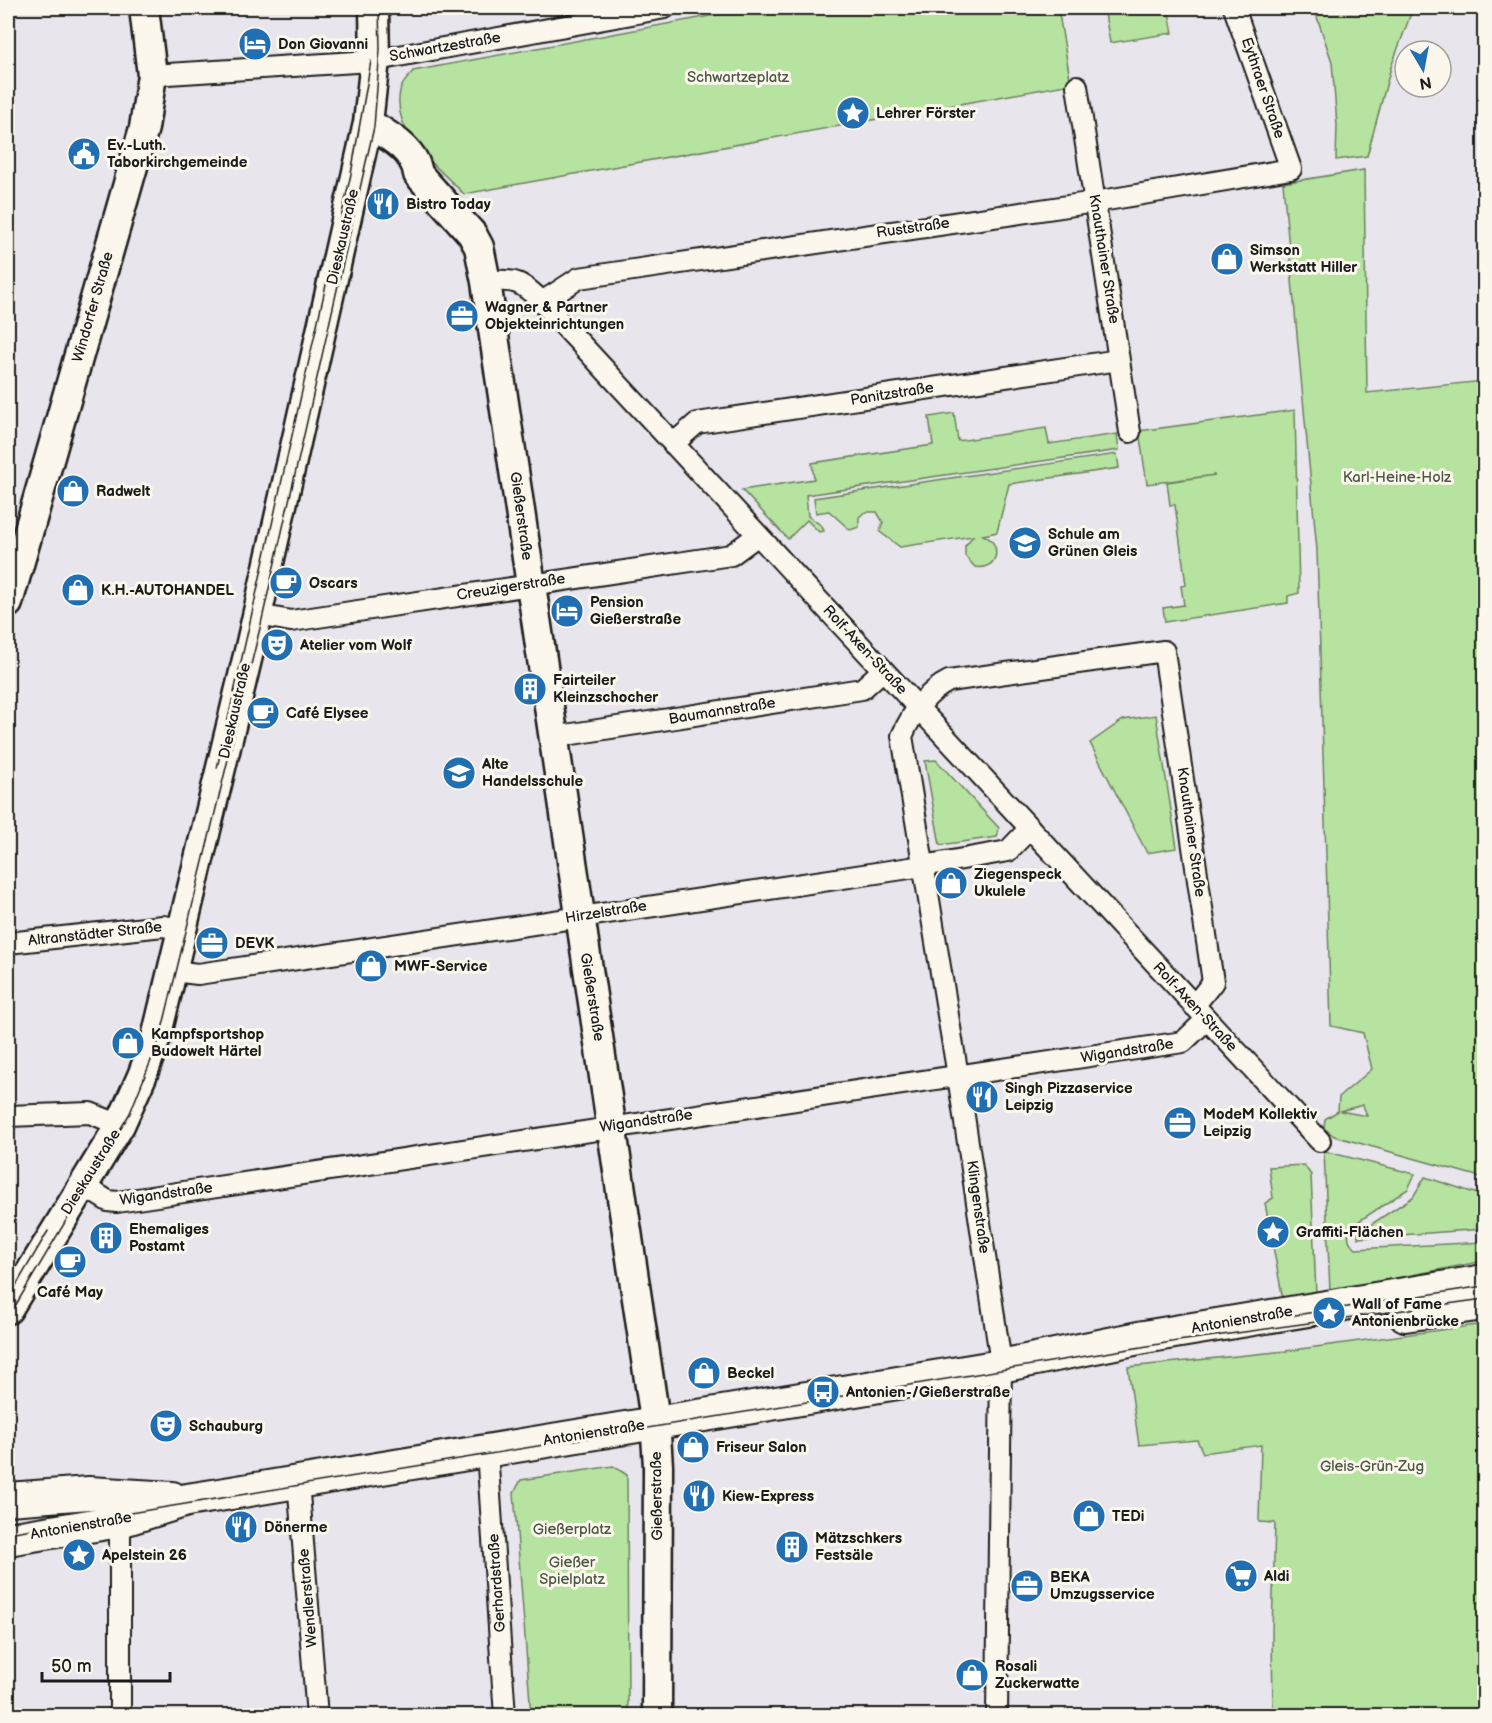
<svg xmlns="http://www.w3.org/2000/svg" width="1492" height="1723" viewBox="0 0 1492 1723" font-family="'Balsamiq Sans',sans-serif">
	<rect width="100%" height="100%" fill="#e8e5ec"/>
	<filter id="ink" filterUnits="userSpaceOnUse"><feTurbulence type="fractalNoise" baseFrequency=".0167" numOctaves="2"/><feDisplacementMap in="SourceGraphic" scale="12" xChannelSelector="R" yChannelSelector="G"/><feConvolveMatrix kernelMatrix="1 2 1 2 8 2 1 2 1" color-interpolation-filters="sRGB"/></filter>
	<g filter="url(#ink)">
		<path fill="#b7e3a0" stroke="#6a805e" stroke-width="1.5" fill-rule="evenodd" d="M753 8H1058L1071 84 464 194C437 166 391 134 400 91 401 84 409 77 413 71Z
			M1104 8H1168L1173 33 1110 43Z
			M1314 8H1413L1391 67 1367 156 1336 160 1337 125 1332 62Z
			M1364 170 1367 393 1484 381V1178L1334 1136 1324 1128 1325 1119 1338 1111 1339 1097 1372 1069 1363 1033 1331 1026 1317 550 1283 183ZM1363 1105 1367 1116 1340 1111Z
			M1295 410 1299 593 1288 596V603L1165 622 1163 608 1184 605 1181 586 1186 585 1175 505H1170L1167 482 1215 475 1147 484 1139 431Z
			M954 413 958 441 1046 428 1049 444 1117 434 1119 450 806 495 808 516 822 526 824 531 819 532 807 520 788 539 742 490 814 479 812 463 933 445 929 417Z
			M1117 454 1119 468 1009 484 997 532 983 535C1003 543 999 571 975 567L965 556V546L973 536 900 547 880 532 883 522 877 512H865L859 517V527L850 530 829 511 816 513 814 498Z
			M1156 715 1177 848 1147 853 1090 743 1123 720Z
			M936 760 999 828 997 837 940 845 925 761Z
			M1324 1151 1415 1174 1408 1189 1350 1227C1347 1237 1348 1242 1356 1249L1484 1242V1261L1330 1291Z
			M1304 1165 1311 1175 1316 1295 1283 1300 1265 1203 1273 1198 1269 1167Z
			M1425 1177 1484 1196V1229L1358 1238V1233L1413 1197Z
			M1484 1324V1715H1273L1272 1633 1275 1523 1259 1522 1261 1445 1203 1453 1197 1440 1139 1445 1128 1367 1286 1351Z
			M613 1466 627 1475 628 1715H531L514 1493 521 1480Z"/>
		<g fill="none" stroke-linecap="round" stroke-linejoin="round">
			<g stroke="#1c1c1c" stroke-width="24">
				<path id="street" d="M152 75 371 61 665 8
					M1077 86 1130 432
					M486 282C515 278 522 282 542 302L1320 1141
					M542 302 579 278 1095 202 1291 169 1234 8
					M673 444 697 423 1119 360
					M258 615 291 621 731 555 758 535
					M553 737 862 689 883 670
					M8 943 163 926 183 929
					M173 971 198 974 923 866 1008 851 1030 828
					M8 1116 90 1113 120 1125
					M82 1185 108 1201 117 1202 1183 1042 1206 1020
					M487 1451 505 1716
					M298 1481 317 1716
					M120 1716V1521
					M997 1716 1001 1363 958 1076 902 736C912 713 927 692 949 681L1164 651 1213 982 1194 1006"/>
			</g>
			<g stroke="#1c1c1c" stroke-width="33">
				<path id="secondary" d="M368 123C387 135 415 149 418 174L472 234 479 247 486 282 655 1420 658 1466 657 1716
					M8 603 144 128 152 75 144 8
					M8 1309 120 1125 142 1076 156 1038 250 647 368 123 375 60 374 8"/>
			</g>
			<g stroke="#1c1c1c" stroke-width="36">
				<path id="primary" d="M1405 1315 1484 1304
					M8 1499 89 1493 172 1498
					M8 1539 120 1521 187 1500 219 1495 1001 1366 1144 1337 1484 1281"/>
			</g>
			<use href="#street" stroke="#fbf7ec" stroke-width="20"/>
			<use href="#secondary" stroke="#fbf7ec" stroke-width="28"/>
			<use href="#primary" stroke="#fbf7ec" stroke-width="32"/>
			<path stroke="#1c1c1c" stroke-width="1.5" d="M217 768 351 174 371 61
				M8 1299 48 1231
				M8 1318 130 1113 160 1038 261 624 374 127 380 49 379 8
				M1256 1321 1484 1286
				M8 1533 1178 1341 1484 1299"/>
		</g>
	</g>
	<defs>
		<g id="hotel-disc" transform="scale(1.725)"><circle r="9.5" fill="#1f6fb2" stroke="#fbf7ec"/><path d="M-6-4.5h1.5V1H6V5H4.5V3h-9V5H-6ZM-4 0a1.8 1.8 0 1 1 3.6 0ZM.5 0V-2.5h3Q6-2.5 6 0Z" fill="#fff"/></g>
		<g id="sight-disc" transform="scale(1.725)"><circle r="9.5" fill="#1f6fb2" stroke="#fbf7ec"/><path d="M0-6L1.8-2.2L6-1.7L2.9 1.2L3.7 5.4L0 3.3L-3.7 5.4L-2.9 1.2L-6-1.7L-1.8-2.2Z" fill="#fff"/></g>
		<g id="civic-disc" transform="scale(1.725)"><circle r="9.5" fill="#1f6fb2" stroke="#fbf7ec"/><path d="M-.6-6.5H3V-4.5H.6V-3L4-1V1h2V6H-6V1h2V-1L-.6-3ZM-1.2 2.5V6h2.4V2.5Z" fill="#fff"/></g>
		<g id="restaurant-disc" transform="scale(1.725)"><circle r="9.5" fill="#1f6fb2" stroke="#fbf7ec"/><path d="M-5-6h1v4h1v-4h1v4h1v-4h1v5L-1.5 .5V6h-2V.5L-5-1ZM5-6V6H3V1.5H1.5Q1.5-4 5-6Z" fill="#fff"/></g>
		<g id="shop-disc" transform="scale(1.725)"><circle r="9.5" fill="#1f6fb2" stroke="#fbf7ec"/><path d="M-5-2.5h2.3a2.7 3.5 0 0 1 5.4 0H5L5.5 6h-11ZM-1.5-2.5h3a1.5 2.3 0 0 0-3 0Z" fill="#fff"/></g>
		<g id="office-disc" transform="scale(1.725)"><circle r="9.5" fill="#1f6fb2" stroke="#fbf7ec"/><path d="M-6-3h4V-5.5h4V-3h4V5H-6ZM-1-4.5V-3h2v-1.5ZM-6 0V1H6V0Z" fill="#fff"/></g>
		<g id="school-disc" transform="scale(1.725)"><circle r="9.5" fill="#1f6fb2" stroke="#fbf7ec"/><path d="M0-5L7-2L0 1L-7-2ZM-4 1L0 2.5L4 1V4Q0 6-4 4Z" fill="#fff"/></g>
		<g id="cafe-disc" transform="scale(1.725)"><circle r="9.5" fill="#1f6fb2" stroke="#fbf7ec"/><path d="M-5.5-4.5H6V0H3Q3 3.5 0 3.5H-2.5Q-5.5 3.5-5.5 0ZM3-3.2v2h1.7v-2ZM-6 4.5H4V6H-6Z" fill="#fff"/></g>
		<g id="theatre-disc" transform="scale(1.725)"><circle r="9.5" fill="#1f6fb2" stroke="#fbf7ec"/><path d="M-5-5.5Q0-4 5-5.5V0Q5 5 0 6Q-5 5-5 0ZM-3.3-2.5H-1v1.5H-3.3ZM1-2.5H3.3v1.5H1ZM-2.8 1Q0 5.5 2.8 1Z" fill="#fff"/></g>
		<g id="building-disc" transform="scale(1.725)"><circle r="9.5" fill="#1f6fb2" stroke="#fbf7ec"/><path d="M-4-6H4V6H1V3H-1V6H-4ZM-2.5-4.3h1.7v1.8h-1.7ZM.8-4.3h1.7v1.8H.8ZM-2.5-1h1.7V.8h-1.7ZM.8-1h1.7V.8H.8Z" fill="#fff"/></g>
		<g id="bus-disc" transform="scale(1.725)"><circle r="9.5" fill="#1f6fb2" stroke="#fbf7ec"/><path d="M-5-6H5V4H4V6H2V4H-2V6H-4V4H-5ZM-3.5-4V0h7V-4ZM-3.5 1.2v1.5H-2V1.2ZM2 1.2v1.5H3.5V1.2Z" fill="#fff"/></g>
		<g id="supermarket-disc" transform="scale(1.725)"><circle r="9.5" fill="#1f6fb2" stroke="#fbf7ec"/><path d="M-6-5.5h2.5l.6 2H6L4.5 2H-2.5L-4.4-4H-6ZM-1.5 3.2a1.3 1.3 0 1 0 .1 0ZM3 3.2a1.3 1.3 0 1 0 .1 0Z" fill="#fff"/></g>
	</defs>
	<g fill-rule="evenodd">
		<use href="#hotel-disc" x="255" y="44"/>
		<use href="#sight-disc" x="853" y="113"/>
		<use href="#civic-disc" x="84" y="154"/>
		<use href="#restaurant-disc" x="383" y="204"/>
		<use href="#shop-disc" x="1227" y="259"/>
		<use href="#office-disc" x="462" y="316"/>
		<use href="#shop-disc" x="73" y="491"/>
		<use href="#school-disc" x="1025" y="543"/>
		<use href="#cafe-disc" x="286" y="583"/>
		<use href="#shop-disc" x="78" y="590"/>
		<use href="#hotel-disc" x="567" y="611"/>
		<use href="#theatre-disc" x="277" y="645"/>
		<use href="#building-disc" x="530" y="689"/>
		<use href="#cafe-disc" x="263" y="713"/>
		<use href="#school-disc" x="459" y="773"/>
		<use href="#shop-disc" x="951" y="883"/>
		<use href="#office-disc" x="212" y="943"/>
		<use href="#shop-disc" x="371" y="966"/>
		<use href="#shop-disc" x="128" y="1043"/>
		<use href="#restaurant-disc" x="982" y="1097"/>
		<use href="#office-disc" x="1180" y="1123"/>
		<use href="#sight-disc" x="1273" y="1232"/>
		<use href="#building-disc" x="106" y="1238"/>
		<use href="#cafe-disc" x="70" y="1262"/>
		<use href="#sight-disc" x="1329" y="1313"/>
		<use href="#shop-disc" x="704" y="1373"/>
		<use href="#bus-disc" x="823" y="1392"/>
		<use href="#theatre-disc" x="166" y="1426"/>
		<use href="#shop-disc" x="693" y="1447"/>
		<use href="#restaurant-disc" x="699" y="1496"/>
		<use href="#shop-disc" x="1089" y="1516"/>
		<use href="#restaurant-disc" x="241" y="1527"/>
		<use href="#building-disc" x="792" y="1547"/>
		<use href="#sight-disc" x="79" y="1555"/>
		<use href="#supermarket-disc" x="1241" y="1576"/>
		<use href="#office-disc" x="1027" y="1586"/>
		<use href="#shop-disc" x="972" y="1675"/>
	</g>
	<g text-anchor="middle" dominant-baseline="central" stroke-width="6" stroke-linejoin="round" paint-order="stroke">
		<g font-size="15" font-weight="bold" fill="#1c1c1c" stroke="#fbf7ec" text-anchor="start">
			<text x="278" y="44">Don Giovanni</text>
			<text x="876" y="113">Lehrer Förster</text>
			<text x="107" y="145">Ev.-Luth.<tspan x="107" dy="17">Taborkirchgemeinde</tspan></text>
			<text x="406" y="204">Bistro Today</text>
			<text x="1250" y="250">Simson<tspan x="1250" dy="17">Werkstatt Hiller</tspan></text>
			<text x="485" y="307">Wagner &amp; Partner<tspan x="485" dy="17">Objekteinrichtungen</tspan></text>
			<text x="96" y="491">Radwelt</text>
			<text x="1048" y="534">Schule am<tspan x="1048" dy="17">Grünen Gleis</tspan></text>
			<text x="309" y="583">Oscars</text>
			<text x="101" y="590">K.H.-AUTOHANDEL</text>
			<text x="590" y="602">Pension<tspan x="590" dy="17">Gießerstraße</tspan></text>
			<text x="300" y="645">Atelier vom Wolf</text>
			<text x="553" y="680">Fairteiler<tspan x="553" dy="17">Kleinzschocher</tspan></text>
			<text x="286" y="713">Café Elysee</text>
			<text x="482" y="764">Alte<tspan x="482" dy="17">Handelsschule</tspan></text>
			<text x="974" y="874">Ziegenspeck<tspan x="974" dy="17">Ukulele</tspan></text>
			<text x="235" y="943">DEVK</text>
			<text x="394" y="966">MWF-Service</text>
			<text x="151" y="1034">Kampfsportshop<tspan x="151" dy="17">Budowelt Härtel</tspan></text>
			<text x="1005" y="1088">Singh Pizzaservice<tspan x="1005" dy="17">Leipzig</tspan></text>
			<text x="1203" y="1114">ModeM Kollektiv<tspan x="1203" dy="17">Leipzig</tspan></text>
			<text x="129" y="1229">Ehemaliges<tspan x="129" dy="17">Postamt</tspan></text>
			<text x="1296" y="1232">Graffiti-Flächen</text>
			<text x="70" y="1292" text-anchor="middle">Café May</text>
			<text x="1352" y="1304">Wall of Fame<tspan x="1352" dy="17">Antonienbrücke</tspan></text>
			<text x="727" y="1373">Beckel</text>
			<text x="846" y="1392">Antonien-/Gießerstraße</text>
			<text x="189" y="1426">Schauburg</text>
			<text x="716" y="1447">Friseur Salon</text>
			<text x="722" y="1496">Kiew-Express</text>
			<text x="1112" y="1516">TEDi</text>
			<text x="264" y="1527">Dönerme</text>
			<text x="815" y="1538">Mätzschkers<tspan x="815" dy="17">Festsäle</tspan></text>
			<text x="102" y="1555">Apelstein 26</text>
			<text x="1264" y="1576">Aldi</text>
			<text x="1050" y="1577">BEKA<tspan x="1050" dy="17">Umzugsservice</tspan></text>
			<text x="995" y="1666">Rosali<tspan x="995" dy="17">Zuckerwatte</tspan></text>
		</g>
		<g font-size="15" fill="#1c1c1c" stroke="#fbf7ec">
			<text transform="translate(445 47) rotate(-10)">Schwartzestraße</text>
			<text transform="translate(1263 88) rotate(71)">Eythraer Straße</text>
			<text transform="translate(913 228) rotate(-8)">Ruststraße</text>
			<text transform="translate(343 237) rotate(-77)">Dieskaustraße</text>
			<text transform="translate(1104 259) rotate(81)">Knauthainer Straße</text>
			<text transform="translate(93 307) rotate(-74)">Windorfer Straße</text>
			<text transform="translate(892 394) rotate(-9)">Panitzstraße</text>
			<text transform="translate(521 516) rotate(82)">Gießerstraße</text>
			<text transform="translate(511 587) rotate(-9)">Creuzigerstraße</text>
			<text transform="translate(865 650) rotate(47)">Rolf-Axen-Straße</text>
			<text transform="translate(235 711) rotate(-77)">Dieskaustraße</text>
			<text transform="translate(722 711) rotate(-9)">Baumannstraße</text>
			<text transform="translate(1191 832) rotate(82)">Knauthainer Straße</text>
			<text transform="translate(606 912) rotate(-9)">Hirzelstraße</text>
			<text transform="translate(95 934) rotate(-6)">Altranstädter Straße</text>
			<text transform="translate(592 997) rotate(81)">Gießerstraße</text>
			<text transform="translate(1195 1007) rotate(47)">Rolf-Axen-Straße</text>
			<text transform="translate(1127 1051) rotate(-9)">Wigandstraße</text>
			<text transform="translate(646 1121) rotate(-8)">Wigandstraße</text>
			<text transform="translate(91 1172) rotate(-58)">Dieskaustraße</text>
			<text transform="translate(166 1194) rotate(-8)">Wigandstraße</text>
			<text transform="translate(978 1207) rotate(82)">Klingenstraße</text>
			<text transform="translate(1242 1320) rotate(-10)">Antonienstraße</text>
			<text transform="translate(594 1433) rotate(-9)">Antonienstraße</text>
			<text transform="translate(657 1496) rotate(-91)">Gießerstraße</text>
			<text transform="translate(81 1526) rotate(-10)">Antonienstraße</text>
			<text transform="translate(497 1583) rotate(-94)">Gerhardstraße</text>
			<text transform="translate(308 1598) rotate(-95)">Wendlerstraße</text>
		</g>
		<g font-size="15" fill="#4a5844" stroke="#fbf7ec">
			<text x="738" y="77">Schwartzeplatz</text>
			<text x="1397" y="477">Karl-Heine-Holz</text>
			<text x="1372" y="1466">Gleis-Grün-Zug</text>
			<text x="572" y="1529">Gießerplatz</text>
			<text x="572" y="1562">Gießer<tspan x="572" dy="17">Spielplatz</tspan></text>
		</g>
	</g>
	<rect width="1492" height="1723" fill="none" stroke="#fbf7ec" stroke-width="30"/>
	<rect x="15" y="15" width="1462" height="1693" fill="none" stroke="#1c1c1c" stroke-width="2" filter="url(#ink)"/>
	<g transform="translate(1423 69) rotate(170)"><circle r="28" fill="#fbf7ec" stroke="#a29f99" stroke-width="1.5"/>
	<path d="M0-4.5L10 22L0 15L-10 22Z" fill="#1f6fb2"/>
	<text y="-9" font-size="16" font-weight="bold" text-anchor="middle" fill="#1c1c1c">N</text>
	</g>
	<path d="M42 1672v9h128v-9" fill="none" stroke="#1c1c1c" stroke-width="3"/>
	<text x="51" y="1672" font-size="18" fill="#1c1c1c" stroke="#fbf7ec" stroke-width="4.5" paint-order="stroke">50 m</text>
</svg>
